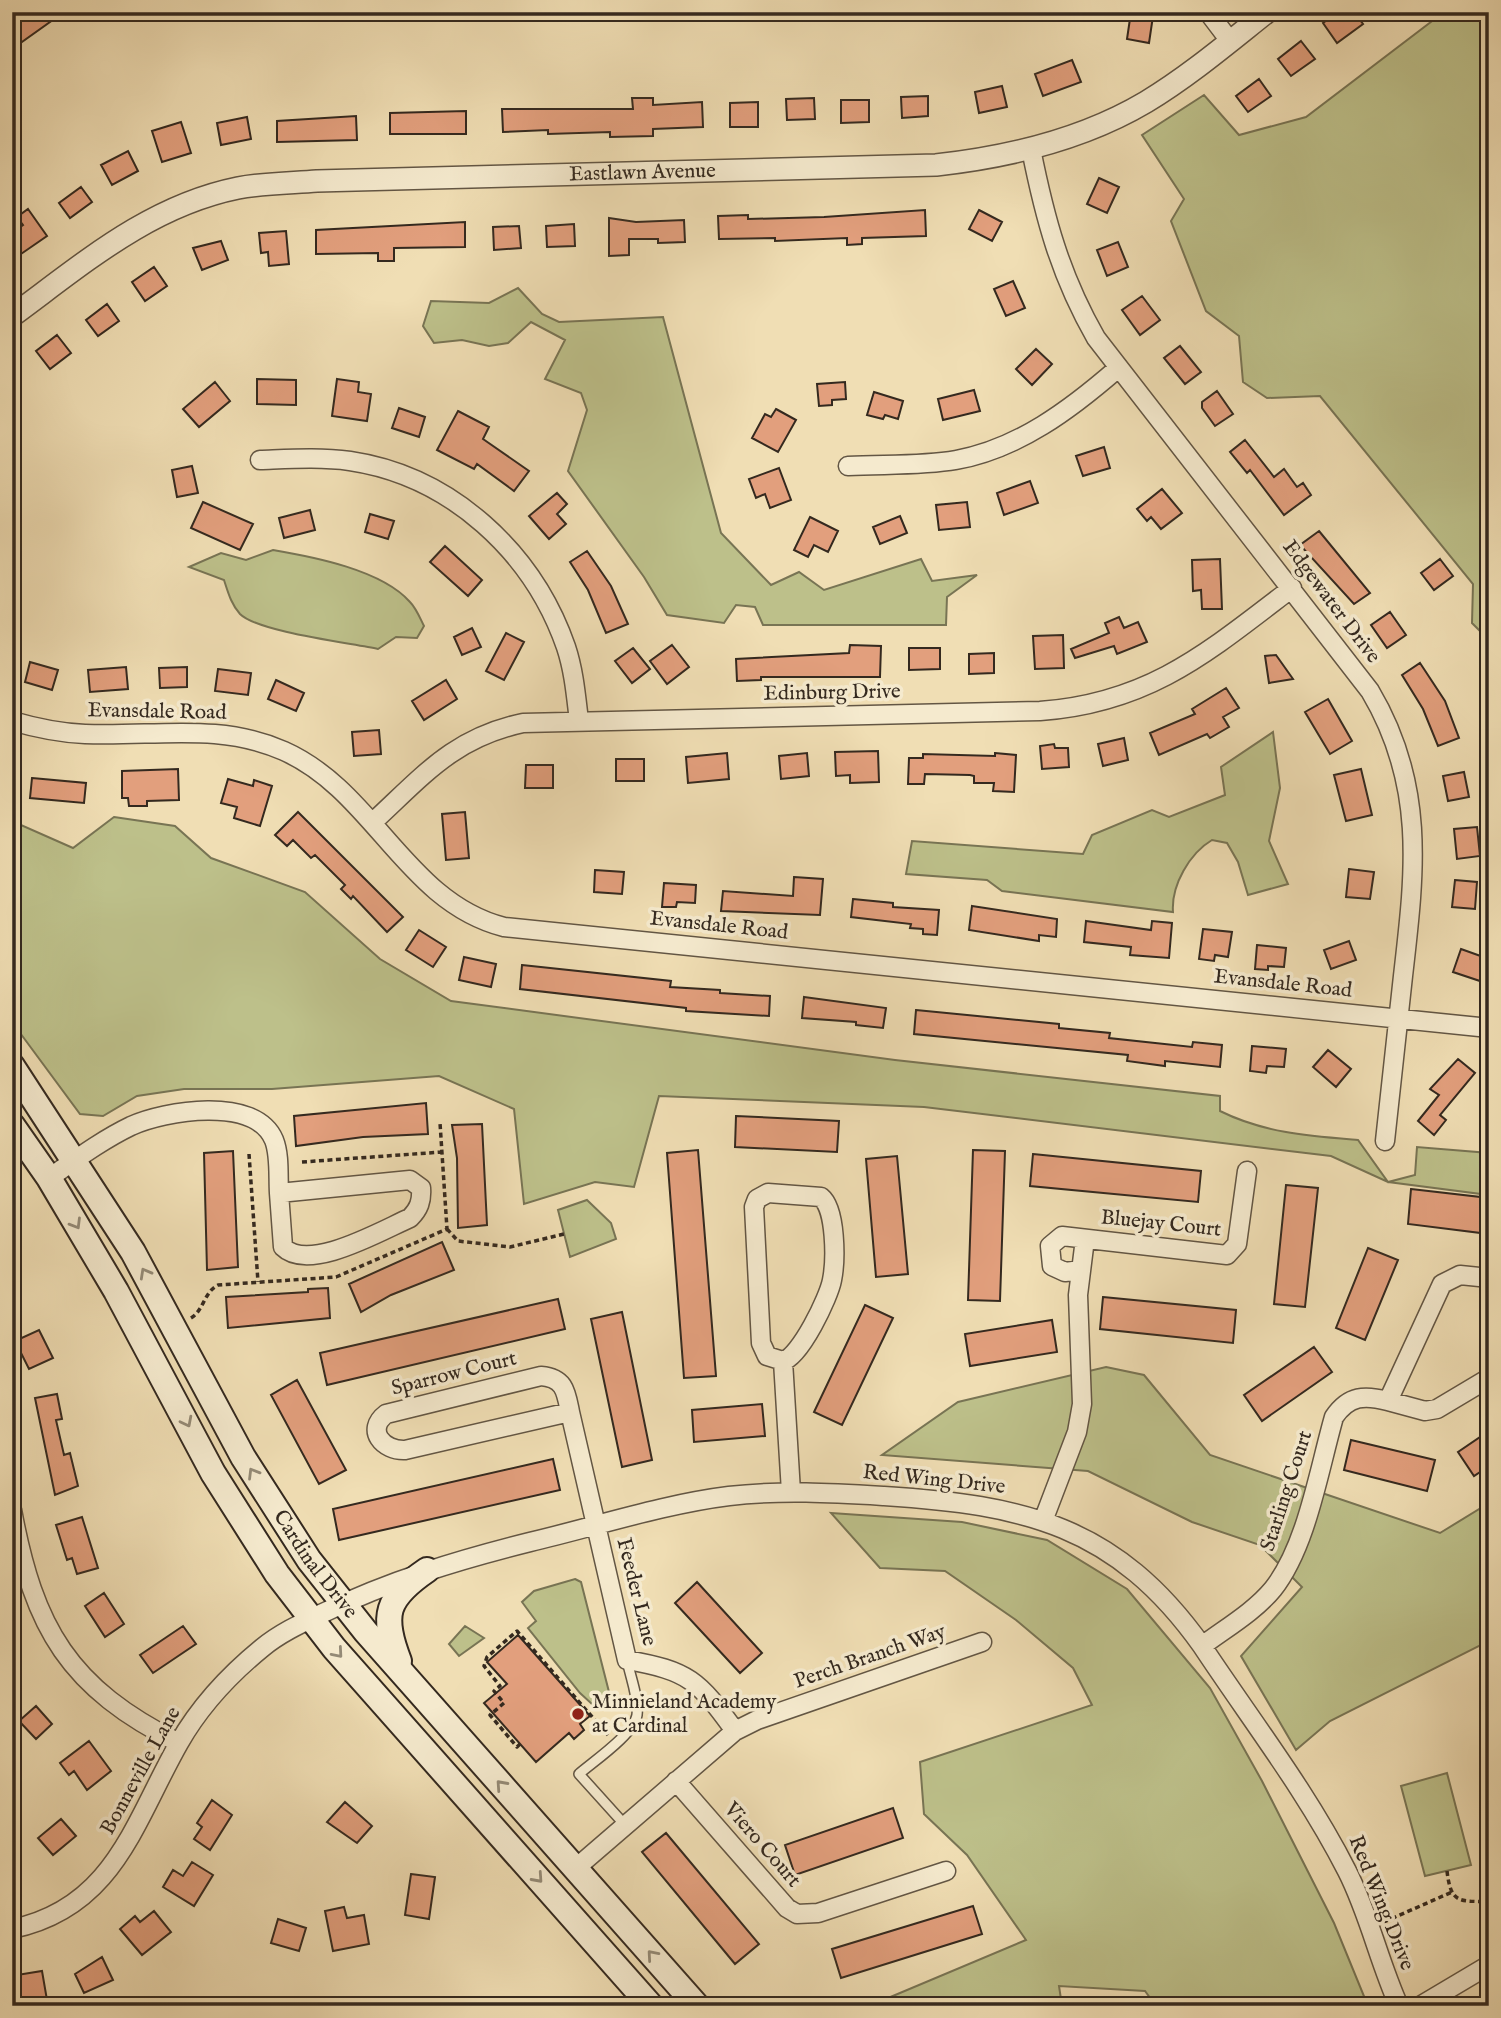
<svg xmlns="http://www.w3.org/2000/svg" width="1501" height="2018" viewBox="0 0 1501 2018" font-family="'IM FELL English',serif">
	<rect width="100%" height="100%" fill="#f0deb4"/>
	<filter id="stains"><feTurbulence type="fractalNoise" baseFrequency=".00286" numOctaves="4"/><feColorMatrix values="0 0 0 0 .2 0 0 0 0 .09 0 0 0 0 .02 0 0 0 .5 -.17"/></filter>
	<radialGradient id="worn" r=".72"><stop offset=".6" stop-color="#630" stop-opacity="0"/><stop offset="1" stop-color="#630" stop-opacity=".3"/></radialGradient>
	<path fill="#bdc08a" stroke="#787454" stroke-width="2" d="M1444 12H1489V640L1472 623 1473 584 1320 396 1267 398 1243 382 1239 336 1206 311 1171 221 1184 199 1142 135 1204 95 1239 135 1306 117Z
		M518 288 542 314 559 322 663 317 721 533 771 585 799 572 824 590 921 559 932 581 977 575 947 597 946 625H763L755 607 736 605 724 623 667 615 644 577 568 471 587 410 581 393 545 379 565 340 531 322 508 343 489 346 462 340 434 343 423 326 431 301 489 303Z
		M273 550C314 557 382 570 410 602 416 608 420 618 424 626L417 638 396 637 378 649C350 643 258 632 240 614 231 604 228 592 224 580L189 567 221 553 246 560Z
		M1273 732 1280 788 1269 841 1288 884 1248 895 1238 862 1227 843 1212 840C1190 853 1171 885 1173 912L1002 891 987 880 906 874 912 841 1083 854 1092 835 1152 810 1169 817 1225 795 1221 767Z
		M114 817 175 826 211 858 305 892 380 959 451 1001 895 1060 1220 1096V1111C1264 1133 1310 1136 1358 1140L1388 1182 1415 1175 1417 1147 1489 1153V1195L1388 1182 1331 1156 924 1107 659 1096 634 1187 595 1182 524 1204 514 1109 439 1076 272 1089H184L137 1096 103 1116 80 1114 12 1022V821L73 848Z
		M587 1200 611 1223 616 1239 570 1257 558 1210Z
		M1106 1367 1144 1375 1210 1455 1440 1533 1489 1503V1641L1330 1721 1296 1750 1241 1656 1302 1587 1260 1545 1192 1522 1088 1471 882 1455 958 1402Z
		M831 1513 962 1522 1047 1540 1127 1589 1210 1688 1262 1781 1334 1923 1368 2006H1156L1145 1991 1059 1986 1062 2006H869L1026 1940 967 1855 924 1814 920 1762 1092 1705 1073 1668 1016 1620 945 1571 880 1568Z
		M575 1579 581 1582 610 1696V1702L593 1705 580 1693 528 1628 536 1621 522 1602 534 1591Z
		M465 1626 484 1638 459 1656 449 1644Z
		M1447 1773 1471 1865 1425 1876 1401 1786Z"/>
	<path fill="#e29f7d" stroke="#34291f" stroke-width="2" d="M27 12H64L12 49V22Z
		M1131 12 1153 16 1149 43 1127 39Z
		M1338 12H1354L1363 24 1337 43 1323 23Z
		M1301 41 1315 59 1291 76 1278 59Z
		M1072 60 1081 82 1043 96 1035 74Z
		M1259 79 1271 96 1248 112 1236 96Z
		M1002 86 1007 107 979 113 975 92Z
		M928 96V116L902 118 901 97Z
		M632 98H653V105L702 102 703 127 653 129V136L610 137V132L548 134V130L503 132 502 109H633Z
		M814 98 815 119 787 120 786 99Z
		M841 100H869V122L841 123Z
		M758 102V127H730V103Z
		M466 111V134H390V113Z
		M356 116 357 140 277 142V121Z
		M247 117 251 139 221 145 217 123Z
		M181 122 191 153 162 162 152 131Z
		M128 151 138 171 112 185 101 165Z
		M1099 178 1119 187 1107 213 1087 204Z
		M81 187 92 202 70 218 59 203Z
		M28 209 47 236 21 254 12 242V233L23 225 17 217Z
		M925 210 926 236 862 238V244L847 245V238L775 241V238L719 239 718 216 748 215V219L824 217Z
		M979 210 1002 222 992 241 969 229Z
		M609 218 636 222 684 220 685 242 658 243V239H629V255L609 256Z
		M465 222V247L394 248V261H378V253L316 254V230Z
		M574 224 575 246 547 247 546 226Z
		M519 226 521 248 494 250 493 227Z
		M286 231 289 264 269 266 268 252 261 253 259 233Z
		M221 241 228 260 202 270 193 248Z
		M1118 242 1128 267 1107 276 1097 250Z
		M154 267 167 286 145 301 132 282Z
		M1013 281 1025 308 1006 316 994 289Z
		M1142 296 1160 320 1140 335 1122 310Z
		M107 304 119 321 98 336 86 320Z
		M57 335 71 353 50 369 36 351Z
		M1180 346 1201 372 1185 384 1164 358Z
		M1036 349 1052 364 1032 385 1016 369Z
		M257 379 296 380V405L257 404Z
		M337 379 359 382 358 392 371 394 367 421 332 416Z
		M215 382 230 401 199 427 183 409Z
		M845 382 846 399 832 400V405L819 406 817 384Z
		M974 390 980 411 943 420 938 399Z
		M1217 391 1233 414 1215 426 1202 408V402Z
		M874 392 903 401 898 419 885 415 883 419 867 415Z
		M399 408 425 417 419 437 392 428Z
		M776 409 796 420 778 452 752 438 765 414 771 417Z
		M458 411 489 427 483 439 529 471 514 491 477 464 474 469 437 450Z
		M1245 440 1274 477 1284 469 1297 487 1303 483 1311 495 1284 515 1250 470 1247 473 1230 452Z
		M1104 447 1110 468 1083 476 1076 456Z
		M192 466 198 493 177 497 172 470Z
		M779 468 791 500 770 508 765 494 756 498 749 479Z
		M1030 481 1038 503 1004 515 997 493Z
		M1162 489 1182 513 1161 529 1151 517 1147 521 1137 509Z
		M557 493 567 504 557 514 566 524 549 539 529 516Z
		M203 502 253 524 240 550 191 528Z
		M967 502 970 527 939 530 936 505Z
		M310 510 315 530 284 538 279 518Z
		M370 514 394 521 388 539 365 532Z
		M900 516 907 533 880 544 873 527Z
		M810 517 838 531 828 552 814 545 808 557 794 550Z
		M1319 531 1370 593 1354 604 1300 545Z
		M445 546 482 580 468 596 430 562Z
		M587 551 611 586 628 624 606 633 588 590 570 562Z
		M1220 559 1222 609H1202L1201 590 1193 591 1192 560Z
		M1440 559 1453 576 1434 590 1421 573Z
		M1390 612 1406 635 1387 648 1371 625Z
		M1119 617 1124 628 1138 622 1147 642 1117 654 1114 646 1075 658 1071 649 1109 633 1105 623Z
		M472 628 481 647 462 655 454 637Z
		M506 633 524 642 504 680 486 671Z
		M1063 635 1064 668 1035 669 1033 636Z
		M672 645 689 667 667 684 650 661Z
		M850 645 881 646 880 677H761V680L737 681 736 659 849 653Z
		M633 648 650 669 632 683 615 661Z
		M909 648H940V669L909 670Z
		M994 653V673L969 674V654Z
		M1276 655 1293 679 1269 683 1265 656Z
		M30 662 58 670 52 690 25 682Z
		M1420 663 1445 701 1459 738 1438 746 1423 709 1402 675Z
		M126 667 128 689 90 692 88 670Z
		M187 667V687L160 688 159 668Z
		M218 669 251 673 248 695 215 691Z
		M276 680 304 693 296 711 268 699Z
		M446 680 457 699 424 720 412 701Z
		M1226 688 1239 708 1223 717 1229 727 1210 738 1207 734 1159 755 1150 733 1195 714 1192 709Z
		M1328 699 1352 741 1330 754 1305 712Z
		M379 730 381 754 354 756 352 732Z
		M1124 738 1128 760 1103 766 1098 744Z
		M1054 744 1055 748H1068L1069 767 1042 769 1040 746Z
		M878 751 879 782 850 783V775L836 776 835 752Z
		M727 753 729 779 688 783 686 757Z
		M807 753 809 776 781 779 779 756Z
		M995 753 1016 755 1014 792 993 791 994 783H974V776L970 775 925 774 924 784H908L909 758H923V754L995 756Z
		M616 759H644V781H616Z
		M526 765H553V788H525Z
		M178 769 179 800 147 801V806H129L128 798H122V771Z
		M1361 769 1372 815 1346 821 1334 775Z
		M1464 772 1469 797 1448 801 1443 776Z
		M32 778 86 783 84 803 30 798Z
		M228 779 253 786 254 780 272 786 260 826 234 818 237 807 221 803Z
		M298 812 403 917 387 932 353 896 351 899 341 889 345 885 315 855 311 858 293 840 287 846 275 835Z
		M465 812 469 858 446 860 442 814Z
		M1477 827 1480 856 1457 859 1454 829Z
		M1349 869 1374 872 1370 899 1346 897Z
		M595 870 624 872 622 894 594 892Z
		M794 877 823 879 820 915 721 911 723 891 793 896Z
		M1455 880 1477 882 1475 909 1452 907Z
		M664 883 696 885 695 903 677 902 676 907H662Z
		M853 899 893 903V907L939 910 937 935 923 934V929L910 928 911 924 851 917Z
		M972 906 1057 919 1056 937 1039 935V941L969 930Z
		M1086 921 1151 930 1152 921 1172 923 1169 958 1130 955 1131 947 1084 942Z
		M1203 929 1232 932 1228 957 1215 955 1214 961 1199 959Z
		M419 930 446 947 433 967 406 950Z
		M1349 941 1356 960 1331 969 1324 950Z
		M1257 945 1286 948 1284 967 1268 966V970L1255 969Z
		M1461 949 1489 959V984L1453 972Z
		M464 957 496 964 491 987 459 980Z
		M522 965 671 981 670 987 720 990V993L770 996 769 1016 686 1011V1008L520 989Z
		M804 997 886 1008 883 1028 856 1025V1022L802 1018Z
		M916 1010 1059 1024V1028L1110 1033 1109 1038 1192 1047 1193 1042 1222 1045 1220 1067 1165 1061V1066L1127 1061 1128 1055 914 1034Z
		M1252 1046 1286 1049 1284 1067 1267 1066 1266 1073 1250 1071Z
		M1328 1050 1351 1069 1336 1087 1313 1067Z
		M1458 1059 1475 1073 1440 1115 1446 1120 1434 1135 1418 1121 1439 1095 1430 1089Z
		M426 1103 428 1134 363 1137 296 1146 294 1116Z
		M736 1116 839 1121 837 1152 735 1147Z
		M482 1124 487 1225 458 1228 457 1158 452 1125Z
		M698 1150 716 1376 684 1378 667 1153Z
		M973 1150 1005 1151 1000 1301 968 1300Z
		M233 1151 238 1267 207 1270 204 1153Z
		M1033 1154 1201 1171 1198 1202 1030 1186Z
		M897 1156 908 1274 876 1277 866 1159Z
		M1286 1185 1318 1188 1305 1307 1274 1304Z
		M1411 1189 1489 1198V1234L1408 1224Z
		M442 1242 454 1270 391 1295 361 1312 349 1284Z
		M1368 1248 1398 1260 1365 1340 1336 1328Z
		M328 1288 330 1318 228 1328 226 1297 308 1292V1289Z
		M1103 1297 1236 1310 1233 1343 1100 1329Z
		M558 1299 565 1329 327 1385 320 1353Z
		M865 1305 893 1318 842 1425 814 1412Z
		M622 1312 652 1460 622 1467 591 1319Z
		M1052 1320 1057 1352 970 1366 965 1334Z
		M39 1330 53 1358 29 1369 15 1341Z
		M1314 1347 1332 1372 1262 1421 1244 1395Z
		M297 1380 346 1470 319 1484 271 1395Z
		M57 1394 62 1419 56 1420 64 1455 70 1453 78 1486 55 1495 35 1398Z
		M762 1404 765 1436 694 1442 692 1410Z
		M1489 1431V1466L1474 1476 1458 1452Z
		M1351 1440 1435 1460 1427 1491 1344 1470Z
		M553 1459 560 1490 339 1540 333 1509Z
		M82 1517 98 1568 77 1574 72 1558 67 1560 56 1525Z
		M697 1582 762 1653 740 1673 675 1603Z
		M104 1593 124 1624 105 1637 85 1606Z
		M183 1626 196 1644 153 1673 140 1655Z
		M518 1635 590 1716 580 1724 584 1730 574 1739 569 1733 536 1762 484 1703 507 1684 487 1662Z
		M36 1706 52 1724 36 1739 19 1721Z
		M89 1741 111 1771 87 1790 74 1771 69 1775 60 1763Z
		M212 1800 232 1815 210 1850 194 1839 202 1827 197 1823Z
		M345 1802 372 1826 357 1843 327 1822Z
		M893 1808 903 1838 795 1875 785 1845Z
		M61 1819 76 1836 53 1855 38 1838Z
		M666 1833 759 1944 735 1964 642 1852Z
		M192 1862 213 1875 194 1906 163 1887 173 1870 183 1876Z
		M411 1874 435 1877 429 1919 405 1915Z
		M973 1906 982 1934 841 1978 832 1949Z
		M344 1907 347 1918 364 1915 369 1944 333 1951 325 1911Z
		M154 1911 171 1932 142 1955 120 1929 135 1916 140 1922Z
		M278 1919 306 1928 299 1951 271 1943Z
		M102 1957 113 1980 84 1993 75 1974Z
		M42 1971 47 2000 12 2006V1980L18 1979 17 1975Z"/>
	<g fill="none" stroke-linecap="round" stroke-linejoin="round">
		<g stroke="#635644" stroke-width="12">
			<path id="service" d="M625 1825 579 1774C594 1761 634 1734 637 1715 639 1698 630 1676 627 1660"/>
		</g>
		<g stroke="#635644" stroke-width="21">
			<path id="minor" d="M1208 12 1230 41
				M1031 149C1045 219 1060 275 1096 338L1370 691C1426 785 1415 872 1403 976 1397 1031 1391 1086 1385 1141
				M260 460C290 459 320 457 350 461 451 476 533 552 566 647 574 671 576 696 579 721
				M848 466C884 464 921 466 956 460 1018 449 1071 409 1117 369
				M12 721C36 728 60 733 85 734 154 737 219 722 284 751 374 791 406 902 504 927L1489 1028
				M373 822C423 776 453 738 523 723L1040 711C1150 703 1208 652 1292 588
				M49 1178C75 1160 102 1140 131 1126 164 1111 255 1095 274 1140 280 1155 278 1176 279 1193
				M410 1180 421 1188C422 1201 419 1209 410 1218 382 1230 309 1273 283 1247L279 1193Z
				M768 1193 821 1197C836 1209 836 1260 832 1280 829 1297 800 1357 783 1361L767 1356 761 1343 754 1207 757 1199Z
				M1081 1270 1065 1272 1052 1266 1050 1246 1062 1236 1227 1255 1237 1244 1247 1171
				M1489 1278 1460 1275 1442 1284 1388 1401 1425 1411 1437 1409 1489 1378
				M783 1361 791 1492
				M541 1376C565 1378 566 1392 570 1412L405 1450C383 1451 365 1430 386 1414Z
				M570 1412 627 1660C689 1671 698 1680 735 1731
				M12 1510C34 1629 69 1688 179 1743
				M1043 1521 1077 1432 1082 1404 1078 1295 1085 1239
				M1202 1646C1226 1628 1254 1612 1273 1589 1307 1546 1319 1469 1334 1417 1349 1395 1365 1395 1388 1401
				M676 1781 787 1908 797 1914 818 1913 946 1871
				M576 1868 735 1731 757 1720 982 1642
				M12 1929C114 1908 134 1822 179 1743 200 1706 229 1675 262 1648 280 1633 302 1623 323 1613 389 1581 458 1560 530 1542 594 1527 664 1504 729 1496 781 1490 832 1493 884 1496 1024 1505 1116 1525 1202 1646 1251 1720 1307 1792 1347 1871 1369 1914 1379 1962 1399 2006
				M1420 2006 1489 1965"/>
		</g>
		<g stroke="#635644" stroke-width="24">
			<g id="tertiary">
				<path id="s1" d="M12 316C83 264 149 206 238 188 264 183 291 183 317 181L936 165C1009 157 1082 140 1146 102 1189 76 1228 43 1267 12"/>
			</g>
		</g>
		<g stroke="#34291f" stroke-width="28">
			<g id="secondary">
				<path id="s2" d="M12 1066 133 1252 243 1457 309 1560 366 1632 697 2006"/>
				<path d="M12 1125 49 1178 116 1291 213 1473 277 1574 334 1648 651 2006"/>
				<path d="M399 1661C381 1615 386 1598 427 1570"/>
			</g>
		</g>
		<path stroke="#34291f" stroke-width="3.5" stroke-dasharray="5 3.5" stroke-linecap="butt" d="M249 1154 258 1282
			M302 1162 442 1152
			M447 1229 458 1241 510 1247 564 1234
			M191 1318C204 1310 204 1292 218 1285L336 1277 447 1229 440 1123
			M520 1744 517 1747 490 1715 504 1703 494 1691 500 1686 484 1666 487 1657 517 1631 608 1735
			M1447 1871C1451 1906 1461 1900 1489 1902
			M1384 1922 1452 1892"/>
		<use href="#service" stroke="#f5eace" stroke-width="9"/>
		<use href="#minor" stroke="#f5eace" stroke-width="18"/>
		<use href="#tertiary" stroke="#f5eace" stroke-width="21"/>
		<use href="#secondary" stroke="#f5eace" stroke-width="24"/>
	</g>
	<defs><path id="oneway-chevron" d="M-2-3.5L2.5 0L-2 3.5" fill="none" stroke-width="1.6" stroke-linecap="round" stroke-linejoin="round" transform="scale(1.75)"/></defs>
	<g stroke="#948a76">
		<use href="#oneway-chevron" transform="translate(76 1224) rotate(59)"/>
		<use href="#oneway-chevron" transform="translate(145 1273) rotate(-119)"/>
		<use href="#oneway-chevron" transform="translate(187 1422) rotate(63)"/>
		<use href="#oneway-chevron" transform="translate(253 1473) rotate(-121)"/>
		<use href="#oneway-chevron" transform="translate(338 1653) rotate(49)"/>
		<use href="#oneway-chevron" transform="translate(501 1785) rotate(-132)"/>
		<use href="#oneway-chevron" transform="translate(538 1878) rotate(48)"/>
		<use href="#oneway-chevron" transform="translate(652 1955) rotate(-131)"/>
	</g>
	<circle fill="#8f2418" stroke="#f5eace" stroke-width="2.5" cx="578" cy="1714" r="7"/>
	<g text-anchor="middle" dominant-baseline="central" stroke-width="7" stroke-linejoin="round" paint-order="stroke">
		<g font-size="21" fill="#34291f" stroke="#f5eace">
			<text stroke="none"><textPath href="#s1" startOffset="667">Eastlawn Avenue</textPath></text>
			<text transform="translate(1331 602) rotate(53)">Edgewater Drive</text>
			<text transform="translate(832 693) rotate(-1)">Edinburg Drive</text>
			<text transform="translate(157 712) rotate(1)">Evansdale Road</text>
			<text transform="translate(719 926) rotate(6)">Evansdale Road</text>
			<text transform="translate(1283 984) rotate(6)">Evansdale Road</text>
			<text transform="translate(1161 1224) rotate(6)">Bluejay Court</text>
			<text transform="translate(454 1374) rotate(-14)">Sparrow Court</text>
			<text transform="translate(934 1480) rotate(6)">Red Wing Drive</text>
			<text transform="translate(1287 1491) rotate(-72)">Starling Court</text>
			<text stroke="none"><textPath href="#s2" startOffset="584">Cardinal Drive</textPath></text>
			<text transform="translate(636 1592) rotate(76)">Feeder Lane</text>
			<text transform="translate(870 1657) rotate(-19)">Perch Branch Way</text>
			<text transform="translate(141 1771) rotate(-61)">Bonneville Lane</text>
			<text transform="translate(762 1845) rotate(49)">Viero Court</text>
			<text transform="translate(1381 1903) rotate(68)">Red Wing Drive</text>
		</g>
		<g font-size="21" fill="#34291f" stroke="#f5eace" text-anchor="start">
			<text x="592" y="1702">Minnieland Academy<tspan x="592" dy="24">at Cardinal</tspan></text>
		</g>
	</g>
	<rect width="1501" height="2018" fill="none" stroke="#f0deb4" stroke-width="42"/>
	<rect x="14" y="14" width="1473" height="1990" fill="none" stroke="#34291f" stroke-width="3.5"/>
	<rect x="21" y="21" width="1459" height="1976" fill="none" stroke="#34291f" stroke-width="2"/>
	<rect width="100%" height="100%" filter="url(#stains)"/>
	<rect width="100%" height="100%" fill="url(#worn)"/>
</svg>
